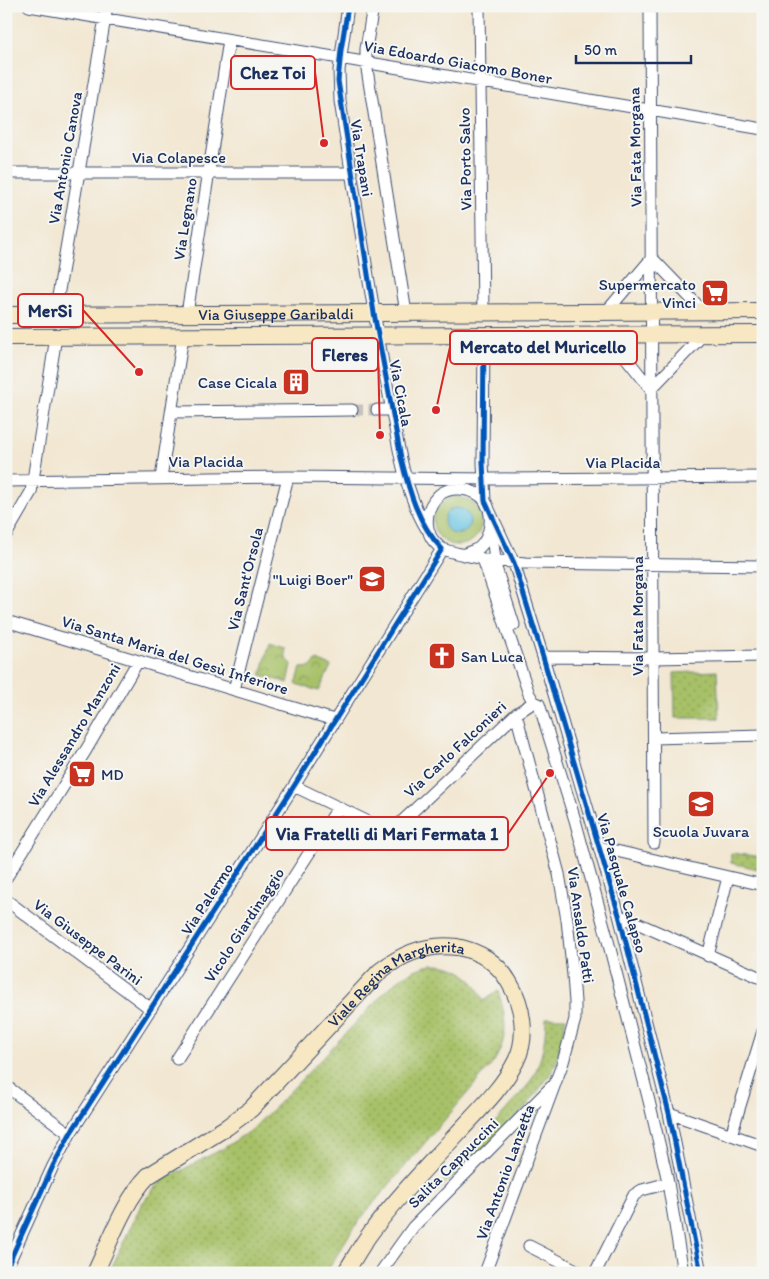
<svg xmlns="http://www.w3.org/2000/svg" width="769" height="1279" viewBox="0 0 769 1279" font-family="Itim,sans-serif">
	<defs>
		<pattern id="grass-dots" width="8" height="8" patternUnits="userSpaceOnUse" patternTransform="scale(1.25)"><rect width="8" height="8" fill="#a7c168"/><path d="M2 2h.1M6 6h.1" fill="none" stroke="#879d59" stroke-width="1.8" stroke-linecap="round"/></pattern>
		<pattern id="park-crowns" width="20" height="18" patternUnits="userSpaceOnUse" patternTransform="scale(1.25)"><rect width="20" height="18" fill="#a7c168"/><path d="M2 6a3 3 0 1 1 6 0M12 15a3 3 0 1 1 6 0" fill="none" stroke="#879d59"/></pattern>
	</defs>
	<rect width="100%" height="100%" fill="#f6f6f2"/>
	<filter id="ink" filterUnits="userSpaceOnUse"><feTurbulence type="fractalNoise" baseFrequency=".02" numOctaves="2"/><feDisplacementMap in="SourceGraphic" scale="10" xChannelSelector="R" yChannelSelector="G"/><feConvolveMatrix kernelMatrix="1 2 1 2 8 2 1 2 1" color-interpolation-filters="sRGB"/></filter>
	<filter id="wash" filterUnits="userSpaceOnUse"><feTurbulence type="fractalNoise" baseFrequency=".0096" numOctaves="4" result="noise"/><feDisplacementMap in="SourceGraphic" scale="20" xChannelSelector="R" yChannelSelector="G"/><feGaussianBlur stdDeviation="1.12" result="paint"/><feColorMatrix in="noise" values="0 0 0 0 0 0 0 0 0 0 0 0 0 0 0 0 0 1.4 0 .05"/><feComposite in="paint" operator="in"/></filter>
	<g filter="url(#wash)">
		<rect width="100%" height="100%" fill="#f2e7d2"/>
		<path fill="url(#grass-dots)" stroke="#617863" d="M717 671 719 718H675L674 673Z
			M731 853 763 857V870L731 863Z
			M431 965C459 964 473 977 484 1001L498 991C507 1019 509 1037 493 1063L366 1212 349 1235 326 1273H109L141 1205 156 1186 165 1179 224 1148 251 1130 279 1103 390 987C403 976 414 968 431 965Z
			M546 1018H566L562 1040 555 1066 547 1079 529 1103 498 1136 425 1202 528 1085C542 1064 545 1043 546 1018Z"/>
		<path fill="url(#park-crowns)" stroke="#617863" d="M270 643 285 648 286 658 292 664 288 683 261 675Z
			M317 660 331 666 319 691 296 684 301 668 311 667Z"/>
		<path fill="#a7c168" stroke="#617863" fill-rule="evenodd" d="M452 497C490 495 490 546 457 545 449 545 442 541 437 534 427 518 437 503 452 497ZM454 508 470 523C462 550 428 520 454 508Z"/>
		<path fill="#63c3e1" stroke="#3f79a0" d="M444 521a13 13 0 1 1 26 0a13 13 0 1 1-26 0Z"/>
	</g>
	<g filter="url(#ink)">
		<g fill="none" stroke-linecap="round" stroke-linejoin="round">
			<path stroke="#c7c2bb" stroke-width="11" stroke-dasharray="11 5.5" stroke-linecap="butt" d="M352 410H377"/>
			<g stroke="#3b4b6f" stroke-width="13">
				<path id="minor" d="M29 6C274 47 518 88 763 129
					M348 6 339 70 340 101C355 197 370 294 388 390 397 436 402 487 426 528
					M373 6 366 49V63L406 313
					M479 6 483 312
					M650 6 654 843
					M6 173H352
					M652 258 704 312
					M607 311 652 258
					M55 314 107 6
					M187 314 229 40
					M484 334 483 463 485 501 514 563 543 657 619 915 669 1113 701 1273
					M607 334 651 389
					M651 389 703 335
					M377 410H392
					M172 412 352 410
					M161 478 183 336
					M6 481 288 477 493 479 763 477
					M491 527 496 568 514 625
					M6 535 31 492 56 337
					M465 554C469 552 475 550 479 548 491 537 494 514 485 501 476 488 451 485 439 495 423 510 423 535 441 548 449 553 473 556 483 559L529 694 534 702 539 704 575 820 607 937 649 1101 667 1177 683 1273
					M487 560 526 563 763 566
					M6 621 334 720
					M543 657 653 658 763 656
					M234 690 288 477
					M654 738 763 735
					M294 786 381 828 388 830 394 829 516 714 534 702
					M599 847 763 885
					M6 878 86 750 138 661
					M6 900 151 1009
					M619 915 763 979
					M708 956 728 877
					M177 1059 338 808
					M6 1086 70 1134
					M669 1113 763 1146
					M731 1135 763 1031
					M529 1246 582 1273
					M6 1269 53 1166 70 1134 294 786 442 549
					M380 1273 413 1227 551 1087
					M485 1273 563 1062 575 1019V1002L573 975 567 920 559 874 516 714
					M595 1273 634 1195 642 1190 661 1185"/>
			</g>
			<g stroke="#3b4b6f" stroke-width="18">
				<g id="secondary">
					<path id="s1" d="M6 315 763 311"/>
					<path d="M6 337 763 334"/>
					<path id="s2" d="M95 1273C110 1242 124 1201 148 1176L227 1127 251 1109 380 971C403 953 428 943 457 947 479 951 498 963 509 982 523 1005 528 1037 516 1061 502 1089 477 1112 456 1135 428 1166 397 1197 372 1231 362 1244 354 1259 345 1273"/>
				</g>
			</g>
			<use href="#minor" stroke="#fff" stroke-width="11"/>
			<use href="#secondary" stroke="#f7e8c3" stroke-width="16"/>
			<g stroke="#f6f6f2" stroke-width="8">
				<path id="cycleway" d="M484 334 483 463 485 501 514 563 543 657 619 915 669 1113 701 1273
					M6 1269 53 1166 70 1134 294 786 442 549C418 524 409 491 401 458L374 313 338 81 341 50 348 6"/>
			</g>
			<use href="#cycleway" stroke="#0057b8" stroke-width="5"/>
		</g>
	</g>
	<defs>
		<g id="supermarket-square" transform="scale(1.4375)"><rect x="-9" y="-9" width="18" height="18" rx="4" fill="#c8321e" stroke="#f6f6f2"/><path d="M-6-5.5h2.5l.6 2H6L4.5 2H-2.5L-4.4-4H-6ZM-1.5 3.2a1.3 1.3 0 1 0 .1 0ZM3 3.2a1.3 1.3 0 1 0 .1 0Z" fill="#fff"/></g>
		<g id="building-square" transform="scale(1.4375)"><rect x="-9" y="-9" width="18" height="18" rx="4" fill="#c8321e" stroke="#f6f6f2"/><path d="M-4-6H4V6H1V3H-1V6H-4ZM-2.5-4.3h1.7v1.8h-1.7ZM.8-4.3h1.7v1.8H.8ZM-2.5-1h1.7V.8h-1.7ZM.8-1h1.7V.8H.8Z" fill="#fff"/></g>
		<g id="school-square" transform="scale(1.4375)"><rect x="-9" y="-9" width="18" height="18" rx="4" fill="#c8321e" stroke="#f6f6f2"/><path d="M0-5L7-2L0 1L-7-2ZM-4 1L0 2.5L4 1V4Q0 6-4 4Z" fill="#fff"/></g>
		<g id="church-square" transform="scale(1.4375)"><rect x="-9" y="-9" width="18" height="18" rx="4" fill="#c8321e" stroke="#f6f6f2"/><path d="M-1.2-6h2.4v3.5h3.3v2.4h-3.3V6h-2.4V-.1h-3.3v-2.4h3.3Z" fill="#fff"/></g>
	</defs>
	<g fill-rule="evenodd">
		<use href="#supermarket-square" x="715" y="293"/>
		<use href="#building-square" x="296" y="382"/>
		<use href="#school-square" x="372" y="579"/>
		<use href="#church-square" x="442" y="656"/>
		<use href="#supermarket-square" x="82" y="774"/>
		<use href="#school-square" x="701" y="804"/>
	</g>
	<g text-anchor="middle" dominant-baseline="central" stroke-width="4" stroke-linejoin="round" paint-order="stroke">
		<g font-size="16" fill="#1b2f5e" stroke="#f6f6f2">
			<text transform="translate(458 62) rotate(10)">Via Edoardo Giacomo Boner</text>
			<text transform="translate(635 147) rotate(-91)">Via Fata Morgana</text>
			<text x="179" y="157">Via Colapesce</text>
			<text transform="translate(65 158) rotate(-80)">Via Antonio Canova</text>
			<text transform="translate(362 158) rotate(81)">Via Trapani</text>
			<text transform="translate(465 159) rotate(-91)">Via Porto Salvo</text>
			<text transform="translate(185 219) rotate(-81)">Via Legnano</text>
			<text stroke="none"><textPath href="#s1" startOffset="270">Via Giuseppe Garibaldi</textPath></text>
			<text transform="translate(401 393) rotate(79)">Via Cicala</text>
			<text x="206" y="461">Via Placida</text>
			<text x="623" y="462">Via Placida</text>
			<text transform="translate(245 579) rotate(-76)">Via Sant'Orsola</text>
			<text transform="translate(637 616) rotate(-90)">Via Fata Morgana</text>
			<text transform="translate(175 655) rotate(17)">Via Santa Maria del Gesù Inferiore</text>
			<text transform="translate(74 735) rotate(-59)">Via Alessandro Manzoni</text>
			<text transform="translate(455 749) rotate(-43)">Via Carlo Falconieri</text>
			<text transform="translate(622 883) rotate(74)">Via Pasquale Calapso</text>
			<text transform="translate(207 899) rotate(-57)">Via Palermo</text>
			<text transform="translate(244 925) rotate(-57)">Vicolo Giardinaggio</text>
			<text transform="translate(581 925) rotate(82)">Via Ansaldo Patti</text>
			<text transform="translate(88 942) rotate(37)">Via Giuseppe Parini</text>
			<text stroke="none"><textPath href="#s2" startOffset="432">Viale Regina Margherita</textPath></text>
			<text transform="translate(453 1163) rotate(-45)">Salita Cappuccini</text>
			<text transform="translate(505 1172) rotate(-70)">Via Antonio Lanzetta</text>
		</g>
		<g font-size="16" fill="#1b2f5e" stroke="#f6f6f2" text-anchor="end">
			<text x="696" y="284">Supermercato<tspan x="696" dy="18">Vinci</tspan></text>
			<text x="277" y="382">Case Cicala</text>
			<text x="353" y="579">"Luigi Boer"</text>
			<text x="461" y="656" text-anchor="start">San Luca</text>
			<text x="101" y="774" text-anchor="start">MD</text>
			<text x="701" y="831" text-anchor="middle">Scuola Juvara</text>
		</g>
	</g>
	<path fill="none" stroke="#d62828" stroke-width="2" d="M324 143L315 72M139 372L83 310M436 410L450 347M380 435L378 354M550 773L508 834"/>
	<g fill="#d62828" stroke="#f6f6f2" stroke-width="2">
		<circle cx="324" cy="143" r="5"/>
		<circle cx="139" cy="372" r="5"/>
		<circle cx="436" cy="410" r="5"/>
		<circle cx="380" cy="435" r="5"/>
		<circle cx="550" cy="773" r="5"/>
	</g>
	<g fill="#f6f6f2" stroke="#d62828" stroke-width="2">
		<rect x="231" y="56" width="84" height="33" rx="5"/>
		<rect x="18" y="294" width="65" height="33" rx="5"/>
		<rect x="450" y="331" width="187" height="33" rx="5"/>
		<rect x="312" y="338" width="66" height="33" rx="5"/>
		<rect x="266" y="817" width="242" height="33" rx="5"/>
	</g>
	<g font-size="18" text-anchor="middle" font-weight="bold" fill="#1b2f5e">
		<text x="273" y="79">Chez Toi</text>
		<text x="50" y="317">MerSi</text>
		<text x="543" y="353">Mercato del Muricello</text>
		<text x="345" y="361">Fleres</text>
		<text x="387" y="840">Via Fratelli di Mari Fermata 1</text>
	</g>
	<rect width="769" height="1279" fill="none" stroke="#f6f6f2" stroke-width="25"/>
	<path d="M576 55v8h115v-8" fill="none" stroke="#1b2f5e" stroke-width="2.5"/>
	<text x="584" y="55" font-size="15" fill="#1b2f5e" stroke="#f6f6f2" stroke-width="4" paint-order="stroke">50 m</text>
</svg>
